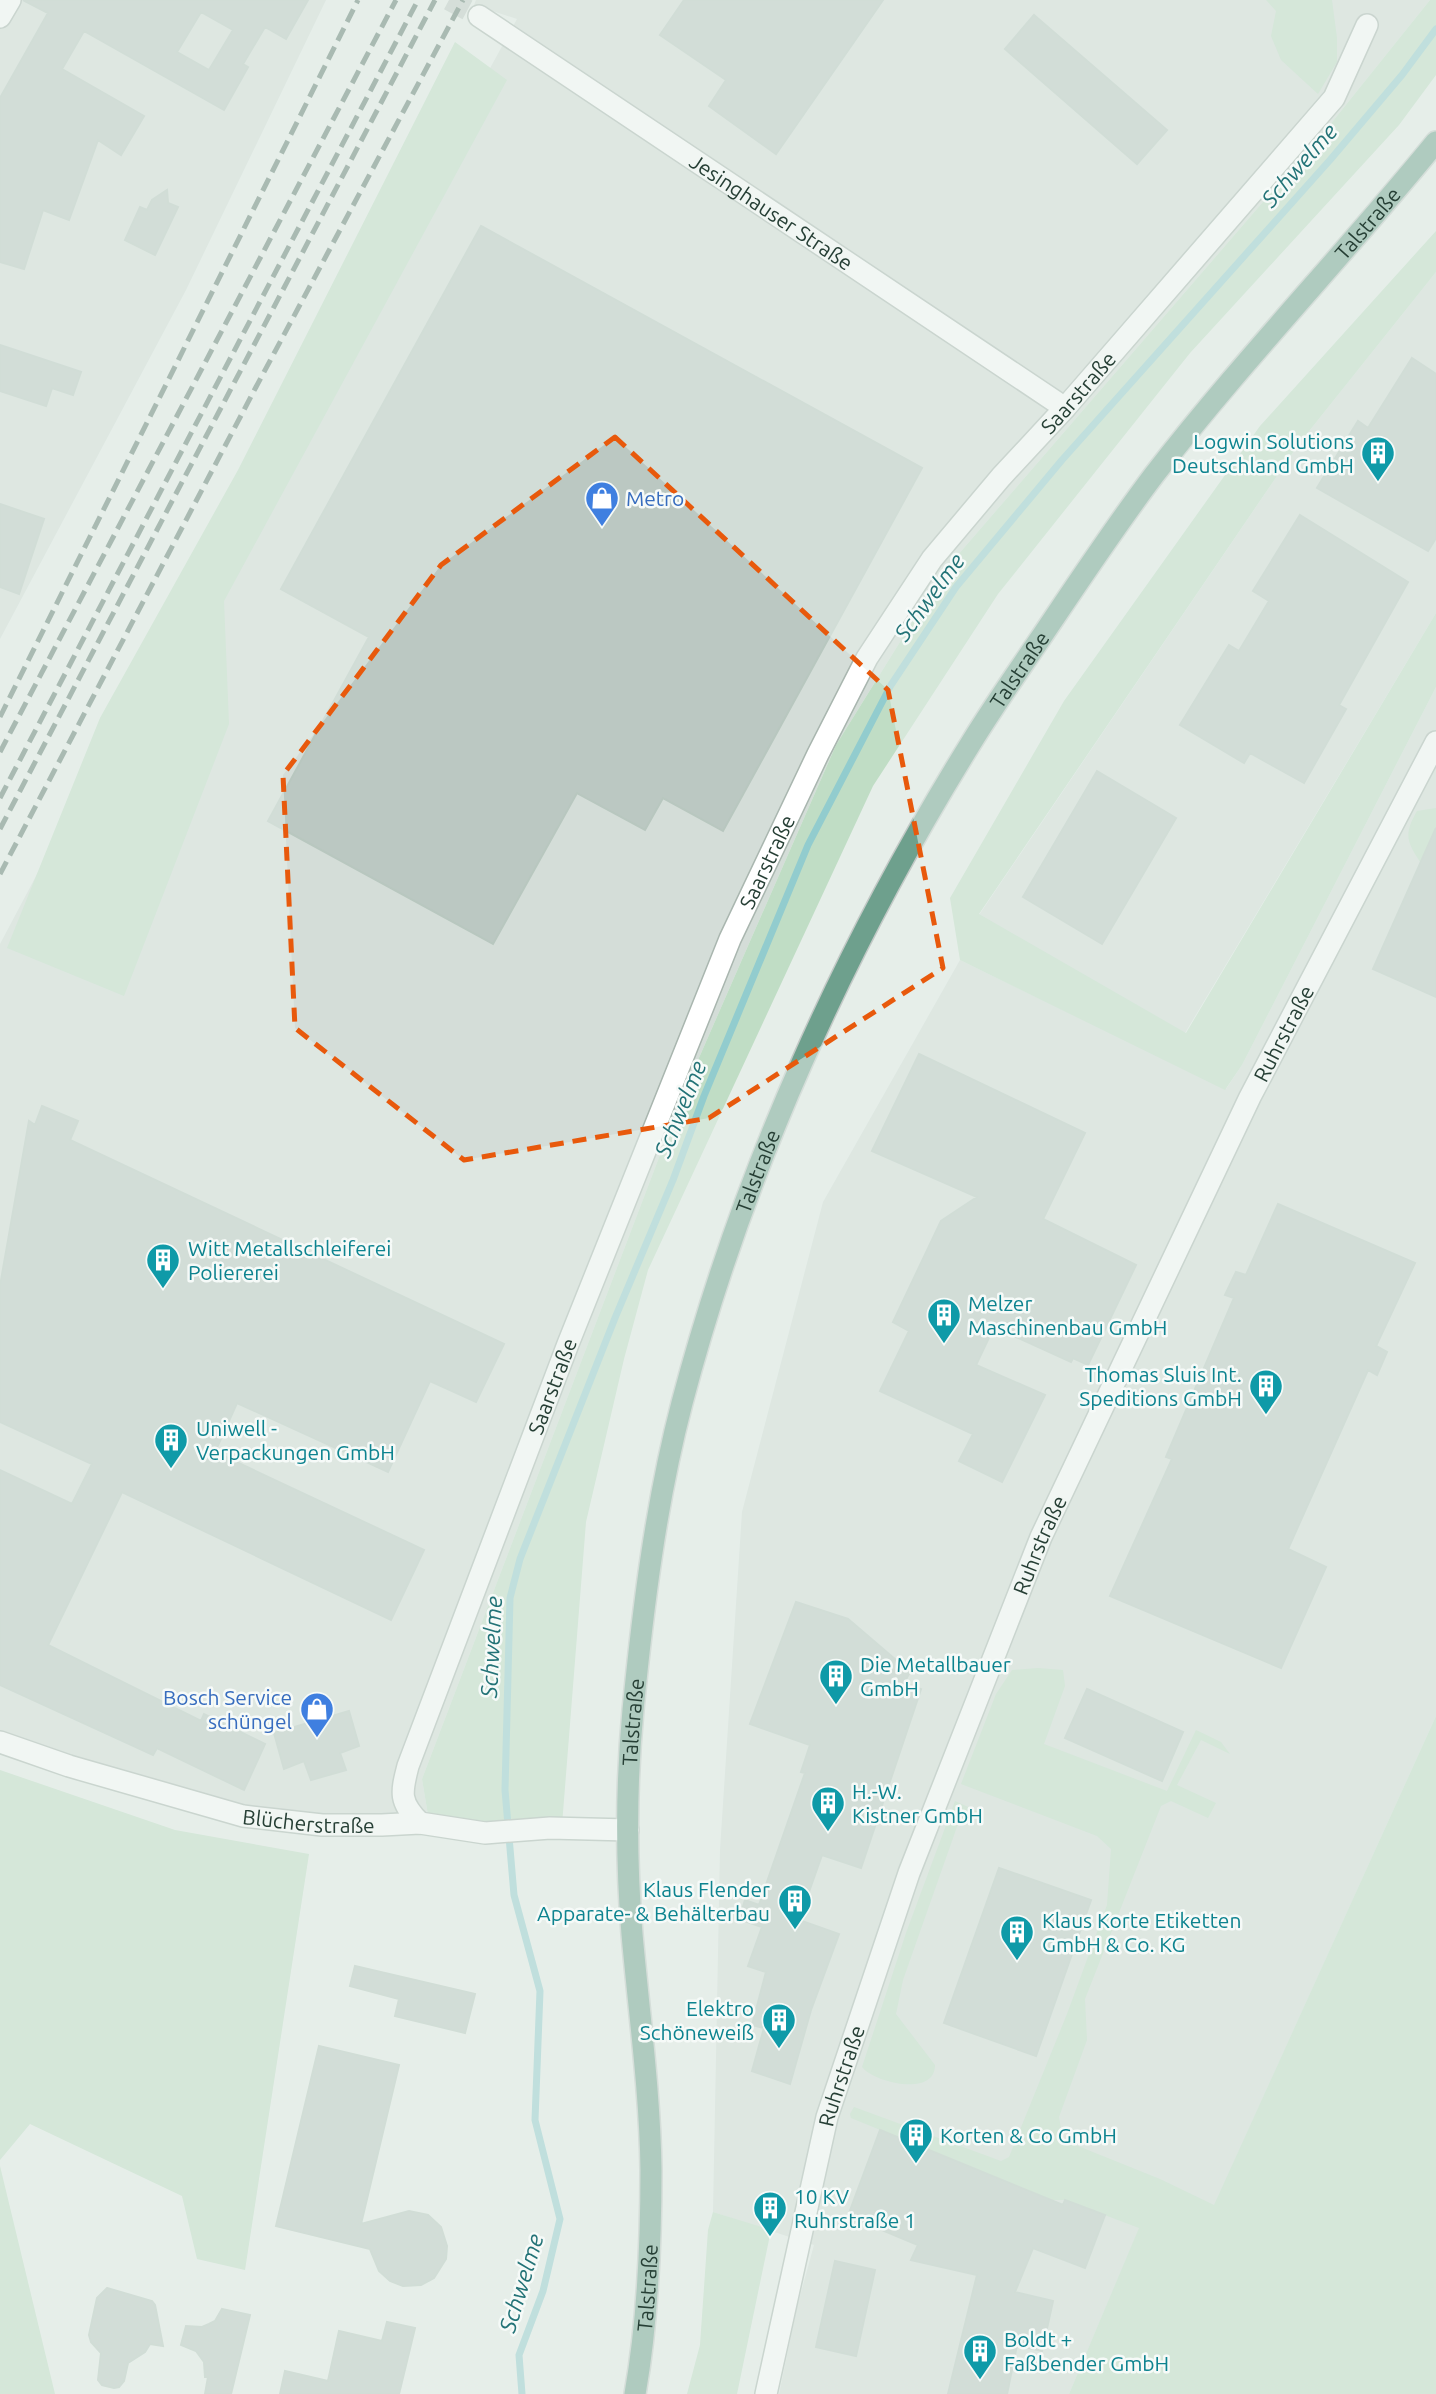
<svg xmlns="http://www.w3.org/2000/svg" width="1436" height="2394" viewBox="0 0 1436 2394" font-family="Ubuntu,sans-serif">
	<rect width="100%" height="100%" fill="#e6eee9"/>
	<path fill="#d4ddd8" d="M0 0H326L186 290 0 639Z
		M476 0H1430L1333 121 944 571 836 745 684 1092 422 1779 431 1833 382 1835 312 1832 0 1733V944L149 663 345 333 517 19 474 5Z
		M1436 272V613L1185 1033 979 915 1298 445Z
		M1436 687V1716L1214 2206 1160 2180 1069 2394H779L797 2307 814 2245 713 2212 720 1850 742 1512 823 1202 960 960 1226 1089 1242 1065Z"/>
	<path fill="#c0ddc5" d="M1266 0H1332L1337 38V62L1318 94 1281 60 1271 36 1276 11Z
		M1430 0H1436V75L1399 125 1190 353 998 594 873 786 648 1270 624 1359 586 1522 562 1825 431 1833 422 1779 684 1092 836 745 944 571 1333 121Z
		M455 42 507 80 224 601 229 724 124 996 7 948 100 718 238 470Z
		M1436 231V272L1298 445 979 914 1186 1033 1436 613V687L1242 1065 1225 1090 960 960 950 898 1064 701 1260 426Z
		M1436 808V850L1428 847 1421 863C1406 841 1404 834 1417 811Z
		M1038 1668 1063 1670 1065 1686 1044 1744 1167 1791 1196 1730 1221 1742 1230 1754 1201 1740 1177 1785 1216 1803 1208 1818 1171 1801 1161 1806 1085 1999 1087 2040 1059 2117 1063 2140 1160 2179 1214 2205 1436 1716V2394H1069L1139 2228 1065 2200H1052L851 2118 850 2114 854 2107 1001 2161 1009 2157 1067 2014 1107 1905 1111 1849 1097 1836 961 1784 996 1694 1012 1670Z
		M0 1770 175 1830 309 1854 245 2270 197 2259 182 2196 30 2124 0 2160Z
		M955 1801 981 1813 965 1817 959 1821 903 1980 896 2014 935 2065C935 2098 873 2082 862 2067L906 1933Z
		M0 2166 55 2394H0Z
		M713 2212 771 2230 737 2394H687L700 2345 708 2230Z"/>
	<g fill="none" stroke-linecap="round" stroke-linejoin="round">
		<path stroke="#92ccce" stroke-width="7" d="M522 2394 519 2355 543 2291 560 2219 535 2120 540 1991 514 1895 505 1790 510 1598 520 1559 615 1318 673 1180 704 1096 808 845 891 685 956 587 1062 460 1330 160 1402 75 1436 29"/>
	</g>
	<path fill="#bbc8c2" stroke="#b8c7bf" stroke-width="2" fill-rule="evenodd" d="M23 0H308L286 39 265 27 243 64 248 67 224 110 84 31 62 69 144 116 121 155 98 140 69 220 43 210 24 269 0 262V98L48 13ZM201 12 233 30 209 70 177 52Z
		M684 0H883L776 154 709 106 726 80 660 35Z
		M1034 15 1167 130 1137 164 1005 49Z
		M167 190 168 203 178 207 155 255 125 240 140 207 147 210 152 200Z
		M481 226 922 468 723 831 663 798 645 830 577 793 493 944 268 821 369 637 281 589Z
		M0 345 81 372 73 395 52 388 46 406 0 391Z
		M1412 358 1436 374V538L1428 551 1317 488 1358 421 1368 428Z
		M0 504 44 519 19 594 0 587Z
		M1300 515 1408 582 1339 705 1346 709 1304 783 1250 753 1244 763 1180 725 1229 645 1239 651 1269 601 1253 591Z
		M1097 771 1176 818 1102 944 1023 897Z
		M1436 828V997L1373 969Z
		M919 1054 1085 1133 1043 1219 1136 1265 1088 1365 1073 1358 1071 1362 994 1327 976 1365 1045 1395 1002 1482 959 1461 973 1434 880 1391 909 1331 893 1322 941 1221 977 1197 872 1151Z
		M42 1106 78 1121 70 1140 504 1344 476 1402 430 1381 388 1472 237 1403 215 1452 424 1550 391 1620 122 1492 48 1645 201 1721 204 1714 265 1744 244 1790 157 1748 153 1755 0 1685V1470L72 1504 92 1464 0 1422V1286L29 1121 35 1125Z
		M1278 1204 1415 1263 1376 1346 1387 1352 1377 1375 1368 1370 1288 1549 1326 1567 1281 1668 1110 1596 1172 1459 1166 1457 1234 1298 1225 1295 1236 1272 1246 1275Z
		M796 1602 848 1619 910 1672 904 1683 921 1689 861 1868 822 1855 799 1920 839 1934 811 2010 790 2084 752 2071 764 2028 752 2025 766 1972 748 1966 762 1927 739 1919 745 1900 759 1905 805 1773 801 1772 810 1745 750 1724Z
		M1087 1689 1183 1732 1162 1781 1065 1738Z
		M349 1711 359 1746 340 1753 346 1770 311 1780 304 1761 284 1769 274 1733Z
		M999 1868 1091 1900 1036 2056 944 2023Z
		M355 1966 475 1994 465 2033 395 2016 399 1999 350 1986Z
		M319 2046 399 2065 361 2224 409 2211 428 2215 441 2227 447 2246 446 2259 434 2278 421 2285 403 2286 390 2281 379 2271 370 2249 276 2226Z
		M880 2130 1063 2205 1065 2200 1105 2215 1085 2268 1033 2248 1015 2292 1053 2301 1042 2351 1017 2345 1007 2394H948L977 2275 911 2260 918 2245 848 2216Z
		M835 2261 875 2270 856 2356 816 2347Z
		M107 2288 152 2301 155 2305 163 2346 150 2344 145 2352 128 2363 124 2381 119 2387 114 2388 102 2385 98 2380 101 2353 91 2342 89 2335 97 2298Z
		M222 2309 250 2315 231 2394H205L208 2377H205L204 2362 196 2351 181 2345 186 2326 202 2327 209 2324 215 2321Z
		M387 2322 415 2328 399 2394H280L285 2371 328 2381 339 2331 382 2341Z"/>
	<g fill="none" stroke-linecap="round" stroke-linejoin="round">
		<path stroke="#c0cbc5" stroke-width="21" stroke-dasharray="21 10" stroke-linecap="butt" d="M449 0 479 16"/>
		<g stroke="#a9b6af" stroke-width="24">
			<g id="minor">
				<path id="s1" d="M479 16 1065 408"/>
				<path d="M0 17 10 0"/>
				<path id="s2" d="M0 1742 69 1766 243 1816 322 1825H382L420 1823 485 1833 550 1828 628 1830"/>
				<path id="s3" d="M420 1823C399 1802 401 1793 408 1766L568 1344 730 939 818 754 867 658 932 559 1001 477 1065 408 1334 98 1367 25"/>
				<path id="s4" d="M766 2394 827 2117 909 1873 1041 1537 1250 1097 1436 742"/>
			</g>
		</g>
		<g stroke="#c2c9c6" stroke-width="24">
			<g id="primary">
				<path id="s5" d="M635 2394C648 2321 651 2245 651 2170 650 2092 639 2013 632 1934 626 1860 626 1785 633 1710 643 1608 656 1502 682 1403 743 1171 845 946 971 743 993 707 1017 673 1040 639 1077 584 1114 528 1154 475 1243 360 1344 255 1436 142"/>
			</g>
		</g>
		<use href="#minor" stroke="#fff" stroke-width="21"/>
		<use href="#primary" stroke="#6ea08d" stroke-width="21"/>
		<path stroke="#617a70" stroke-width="5" stroke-dasharray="14 7" stroke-linecap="butt" d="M0 717 358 0
			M0 752 396 0
			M0 798 418 0
			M0 829 435 0
			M0 874 256 387 463 0"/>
	</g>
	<path d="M0 0H1436V2394H0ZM615 437 888 690 943 968 709 1118 464 1160 295 1028 283 775 441 565Z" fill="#e6eee9" fill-opacity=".55" fill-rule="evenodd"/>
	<path fill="none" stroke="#e8590c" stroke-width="5" stroke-dasharray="14 9" stroke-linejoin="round" d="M615 437 888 690 943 968 709 1118 464 1160 295 1028 283 775 441 565Z"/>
	<defs>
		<g id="building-pin" transform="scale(1.75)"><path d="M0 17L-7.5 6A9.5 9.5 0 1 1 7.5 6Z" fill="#0f9aa8" stroke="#f6faf8"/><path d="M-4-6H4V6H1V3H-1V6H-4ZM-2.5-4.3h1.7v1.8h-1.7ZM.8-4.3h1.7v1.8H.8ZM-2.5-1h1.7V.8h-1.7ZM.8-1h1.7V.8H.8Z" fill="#fff"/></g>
		<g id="shop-pin" transform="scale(1.75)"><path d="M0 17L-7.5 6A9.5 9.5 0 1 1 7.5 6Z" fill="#3f7fe0" stroke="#f6faf8"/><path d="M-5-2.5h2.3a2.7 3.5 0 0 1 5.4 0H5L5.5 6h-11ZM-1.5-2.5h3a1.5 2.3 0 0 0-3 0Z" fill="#fff"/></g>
	</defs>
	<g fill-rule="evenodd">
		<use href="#building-pin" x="1378" y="453"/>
		<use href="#shop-pin" x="602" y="498"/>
		<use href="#building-pin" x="163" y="1260"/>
		<use href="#building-pin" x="944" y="1315"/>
		<use href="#building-pin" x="1266" y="1386"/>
		<use href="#building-pin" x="171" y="1440"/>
		<use href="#building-pin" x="836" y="1676"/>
		<use href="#shop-pin" x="317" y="1709"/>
		<use href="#building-pin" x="828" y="1803"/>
		<use href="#building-pin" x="795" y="1901"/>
		<use href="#building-pin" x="1017" y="1932"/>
		<use href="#building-pin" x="779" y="2020"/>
		<use href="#building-pin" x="916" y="2135"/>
		<use href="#building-pin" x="770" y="2208"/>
		<use href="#building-pin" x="980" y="2351"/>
	</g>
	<g text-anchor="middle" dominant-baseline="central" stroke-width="5" stroke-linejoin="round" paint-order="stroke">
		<g font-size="21" fill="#263f35" stroke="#f6faf8">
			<text stroke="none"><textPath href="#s1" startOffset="352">Jesinghauser Straße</textPath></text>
			<text stroke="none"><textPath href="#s5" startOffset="2375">Talstraße</textPath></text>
			<text stroke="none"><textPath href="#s3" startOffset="1603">Saarstraße</textPath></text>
			<text stroke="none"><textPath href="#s5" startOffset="1808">Talstraße</textPath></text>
			<text stroke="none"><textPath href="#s3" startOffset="1036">Saarstraße</textPath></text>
			<text stroke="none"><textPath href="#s4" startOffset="1461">Ruhrstraße</textPath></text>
			<text stroke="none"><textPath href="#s5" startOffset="1241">Talstraße</textPath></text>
			<text stroke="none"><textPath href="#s3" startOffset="469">Saarstraße</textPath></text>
			<text stroke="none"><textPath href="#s4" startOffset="894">Ruhrstraße</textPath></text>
			<text stroke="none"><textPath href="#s5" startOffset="674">Talstraße</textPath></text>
			<text stroke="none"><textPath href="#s2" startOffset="320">Blücherstraße</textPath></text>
			<text stroke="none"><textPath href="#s4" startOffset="327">Ruhrstraße</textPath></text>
			<text stroke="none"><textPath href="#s5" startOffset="107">Talstraße</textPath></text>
		</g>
		<g font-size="21" fill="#0d838f" stroke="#f6faf8" text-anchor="start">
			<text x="1354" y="441" text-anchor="end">Logwin Solutions<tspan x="1354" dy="24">Deutschland GmbH</tspan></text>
			<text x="188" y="1248">Witt Metallschleiferei<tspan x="188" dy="24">Poliererei</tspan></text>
			<text x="968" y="1303">Melzer<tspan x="968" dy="24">Maschinenbau GmbH</tspan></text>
			<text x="1242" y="1374" text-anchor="end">Thomas Sluis Int.<tspan x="1242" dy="24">Speditions GmbH</tspan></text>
			<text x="196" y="1428">Uniwell -<tspan x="196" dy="24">Verpackungen GmbH</tspan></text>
			<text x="860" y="1664">Die Metallbauer<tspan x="860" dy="24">GmbH</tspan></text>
			<text x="852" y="1791">H.-W.<tspan x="852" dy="24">Kistner GmbH</tspan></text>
			<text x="770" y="1889" text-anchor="end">Klaus Flender<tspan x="770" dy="24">Apparate- &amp; Behälterbau</tspan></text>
			<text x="1042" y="1920">Klaus Korte Etiketten<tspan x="1042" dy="24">GmbH &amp; Co. KG</tspan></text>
			<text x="754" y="2008" text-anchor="end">Elektro<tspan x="754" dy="24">Schöneweiß</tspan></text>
			<text x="940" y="2135">Korten &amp; Co GmbH</text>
			<text x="794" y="2196">10 KV<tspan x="794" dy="24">Ruhrstraße 1</tspan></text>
			<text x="1004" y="2339">Boldt +<tspan x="1004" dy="24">Faßbender GmbH</tspan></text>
		</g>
		<g font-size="21" fill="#366cbe" stroke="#f6faf8" text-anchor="start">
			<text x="626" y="498">Metro</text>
			<text x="292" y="1697" text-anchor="end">Bosch Service<tspan x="292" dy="24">schüngel</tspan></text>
		</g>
		<g font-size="23" font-style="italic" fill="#237377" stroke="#f6faf8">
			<text transform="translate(1299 165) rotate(-49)">Schwelme</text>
			<text transform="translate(929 597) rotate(-54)">Schwelme</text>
			<text transform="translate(680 1109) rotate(-68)">Schwelme</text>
			<text transform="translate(491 1647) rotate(-87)">Schwelme</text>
			<text transform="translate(521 2283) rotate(-73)">Schwelme</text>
		</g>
	</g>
</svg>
